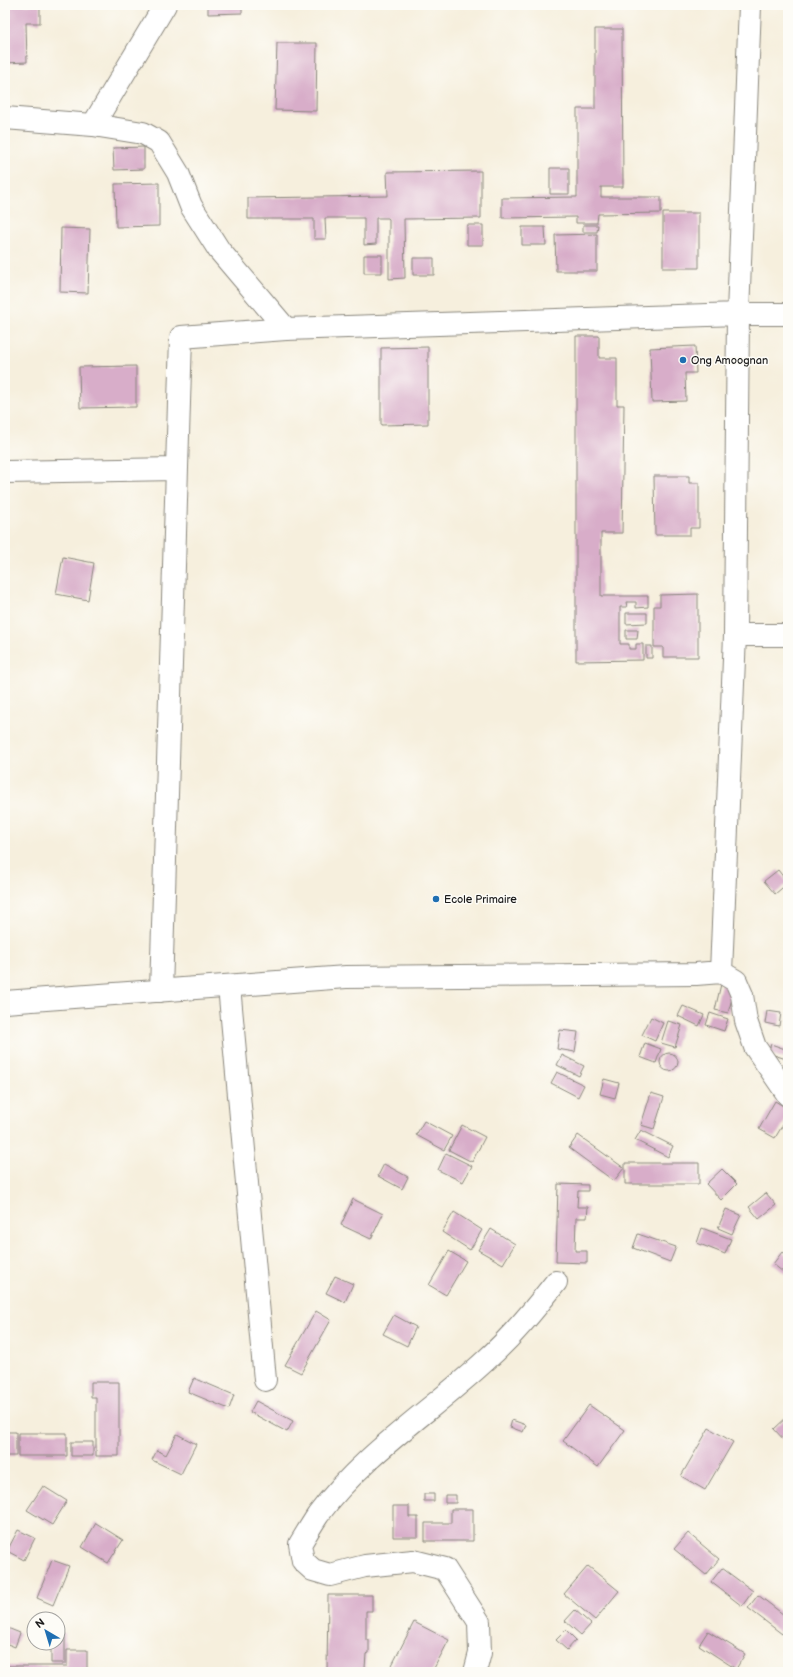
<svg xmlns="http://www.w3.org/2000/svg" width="793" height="1677" viewBox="0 0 793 1677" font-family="'Balsamiq Sans',sans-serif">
	<rect width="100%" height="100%" fill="#fdfcf7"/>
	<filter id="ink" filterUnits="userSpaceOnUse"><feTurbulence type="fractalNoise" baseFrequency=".025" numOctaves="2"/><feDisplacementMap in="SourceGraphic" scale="8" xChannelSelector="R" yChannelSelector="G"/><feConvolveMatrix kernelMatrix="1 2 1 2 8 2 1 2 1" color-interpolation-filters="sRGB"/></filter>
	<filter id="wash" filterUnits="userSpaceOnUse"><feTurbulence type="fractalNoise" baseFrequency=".012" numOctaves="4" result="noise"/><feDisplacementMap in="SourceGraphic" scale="16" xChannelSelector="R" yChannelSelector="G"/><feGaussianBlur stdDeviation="0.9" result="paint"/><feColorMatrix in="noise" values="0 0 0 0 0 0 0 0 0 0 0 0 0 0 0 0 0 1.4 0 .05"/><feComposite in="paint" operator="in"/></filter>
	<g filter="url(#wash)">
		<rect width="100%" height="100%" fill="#f6efdd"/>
		<g id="blocks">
			<path fill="#d8adc9" d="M5 5H40V23H26L27 62 5 63Z
				M208 5H242V13L208 14Z
				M595 29H622L623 187H601V197H661V213L598 214 597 223H576V217L502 218V198L577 197V109H595Z
				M277 43H317L316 111 275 110Z
				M144 147V169L114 170 113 148Z
				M550 168H569V194H550Z
				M481 171V218L404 219 405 278 389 279V219L388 218H376V244L364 245V218H325L326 239H314V219H248V198L388 196 387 172Z
				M159 183V226L116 227 115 184Z
				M663 213H699V268H663Z
				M467 225H483V245H467Z
				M583 225H598L597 232H583Z
				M522 227H545L546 245H522Z
				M61 228 90 229 88 293 60 292Z
				M597 234V271H556L555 235Z
				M364 255H382V273H364Z
				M413 258H434V275H413Z
				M576 336H599V358H617V405H624L622 533H601V596H648V607L636 608V602H626L627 607H620V644H629V649H636V644H643V660L576 661Z
				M695 346 696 373H685L686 401 652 402 650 348Z
				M428 347V424L381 425V348Z
				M136 366V407L80 408 79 367Z
				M654 476H689V483H699V528H690V535H655Z
				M63 557 94 563 88 600 56 594Z
				M698 594V657H663V647H654V606H660V595Z
				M626 613H647V623L626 624Z
				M626 630H638L637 639H626Z
				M646 646H652V658H646Z
				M778 870 788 883 775 894 764 881Z
				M721 984 735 988 728 1013 715 1010Z
				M683 1006 704 1015 699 1026 678 1016Z
				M767 1011 781 1013 779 1026 765 1023Z
				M710 1013 728 1019 724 1031 706 1025Z
				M651 1017 663 1023 655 1041 642 1035Z
				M668 1021 682 1025 675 1047 661 1043Z
				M560 1030 578 1032 575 1052 557 1049Z
				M645 1043 661 1049 656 1063 640 1057Z
				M771 1044 788 1050 786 1059 768 1053Z
				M660 1062a9 9 0 1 1 18 0a9 9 0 1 1-18 0Z
				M562 1055 584 1066 579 1076 557 1065Z
				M557 1072 584 1085 578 1097 551 1083Z
				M604 1079 619 1083 615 1098 600 1094Z
				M651 1093 664 1097 654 1129 641 1125Z
				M775 1101 788 1109V1116L775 1138 759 1129Z
				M424 1121 452 1136 444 1150 416 1135Z
				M462 1125 485 1137 472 1162 449 1150Z
				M641 1130 673 1146 668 1157 635 1140Z
				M578 1135 624 1168 614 1181 569 1148Z
				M446 1153 472 1166 463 1182 438 1170Z
				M625 1163H699V1184H625Z
				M384 1164 408 1177 402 1189 378 1176Z
				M722 1169 737 1184 721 1200 706 1184Z
				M558 1184 588 1185V1191H578L577 1207H588L587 1218H576L575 1251H587V1263L556 1262Z
				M766 1193 776 1205 759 1219 749 1207Z
				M353 1199 383 1214 371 1239 341 1225Z
				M726 1209 741 1215 732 1234 718 1228Z
				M454 1212 482 1230 470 1250 442 1232Z
				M702 1228 731 1239 725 1254 697 1243Z
				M491 1229 515 1244 503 1264 478 1250Z
				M638 1234 676 1247 670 1262 633 1248Z
				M449 1251 466 1261 446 1295 429 1285Z
				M782 1252 788 1257V1276L773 1264Z
				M335 1276 353 1284 345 1302 326 1293Z
				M316 1311 331 1320 301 1373 285 1365Z
				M394 1315 416 1327 407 1346 383 1334Z
				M194 1378 234 1395 229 1409 188 1392Z
				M91 1382H119V1456H96V1397H91Z
				M256 1401 293 1421 287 1432 250 1412Z
				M589 1405 625 1430 598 1467 563 1441Z
				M788 1416V1439L785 1441 774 1429Z
				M512 1420 526 1425 523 1432 510 1427Z
				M709 1428 733 1442 705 1490 681 1476Z
				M5 1432H16V1456H5Z
				M18 1433H67V1456H18Z
				M177 1434 196 1444 181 1474 152 1460 157 1450 166 1455Z
				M71 1442H93V1456H71Z
				M43 1486 67 1501 52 1525 27 1510Z
				M424 1494H434V1501H424Z
				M445 1495H456V1503H445Z
				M393 1506H409V1517H418V1537H393Z
				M451 1509H473V1541H425V1523H451Z
				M96 1523 123 1540 108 1563 82 1547Z
				M18 1530 35 1538 24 1560 7 1551Z
				M688 1533 719 1559 706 1575 674 1549Z
				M52 1560 69 1566 53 1605 37 1598Z
				M588 1566 619 1591 595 1620 564 1594Z
				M722 1568 753 1591 742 1606 711 1582Z
				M328 1595H372V1611H366V1640H369V1653L366 1654 365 1668 370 1669V1672H327Z
				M758 1595 788 1618V1627L782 1634 748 1608Z
				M575 1610 591 1624 581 1635 565 1621Z
				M414 1622 449 1640 432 1672H396L390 1669Z
				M5 1627 20 1633 15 1647 5 1643Z
				M566 1630 576 1640 567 1650 556 1640Z
				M708 1631 745 1654 736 1669 699 1645Z
				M58 1633H65V1663H51V1643H58Z
				M67 1650H87V1672H5V1666H67Z"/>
		</g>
	</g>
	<g filter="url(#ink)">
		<use href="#blocks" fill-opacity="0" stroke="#89867c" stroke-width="1"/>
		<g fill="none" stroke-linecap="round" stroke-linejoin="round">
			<g stroke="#89867c" stroke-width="24">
				<path id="street" d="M5 118 93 125 143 133 159 142 178 173 191 206 219 250 286 329
					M93 125 165 5
					M5 472 177 469
					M735 635H788
					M721 972 735 635 738 314 750 5
					M229 986 265 1380
					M161 991 181 337 286 329 738 314H788
					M5 1002 346 977 696 974 721 972 736 981 742 995 746 1021 755 1047 788 1095
					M475 1672 480 1653 479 1622 445 1569 413 1561 365 1566 330 1575 313 1570 303 1561 300 1544C306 1534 312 1524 318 1515 363 1454 430 1412 485 1361 512 1337 534 1310 556 1282"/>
			</g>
			<use href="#street" stroke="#fff" stroke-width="22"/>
		</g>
	</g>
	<g fill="#1f6fb2" stroke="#fdfcf7" stroke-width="1.5">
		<circle cx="683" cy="360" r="4"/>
		<circle cx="436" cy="899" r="4"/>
	</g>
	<g text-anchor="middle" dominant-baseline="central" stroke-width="3" stroke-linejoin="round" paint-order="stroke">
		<g font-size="11" fill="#1c1c1c" stroke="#fdfcf7" text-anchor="start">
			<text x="691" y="360">Ong Amoognan</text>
			<text x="444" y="899">Ecole Primaire</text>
		</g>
	</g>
	<rect width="793" height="1677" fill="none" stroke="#fdfcf7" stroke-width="20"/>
	<g transform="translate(46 1631) rotate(322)"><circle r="19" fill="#fdfcf7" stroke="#a3a29f"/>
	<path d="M0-3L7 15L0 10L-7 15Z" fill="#1f6fb2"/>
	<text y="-6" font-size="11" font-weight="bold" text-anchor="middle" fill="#1c1c1c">N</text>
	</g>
</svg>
